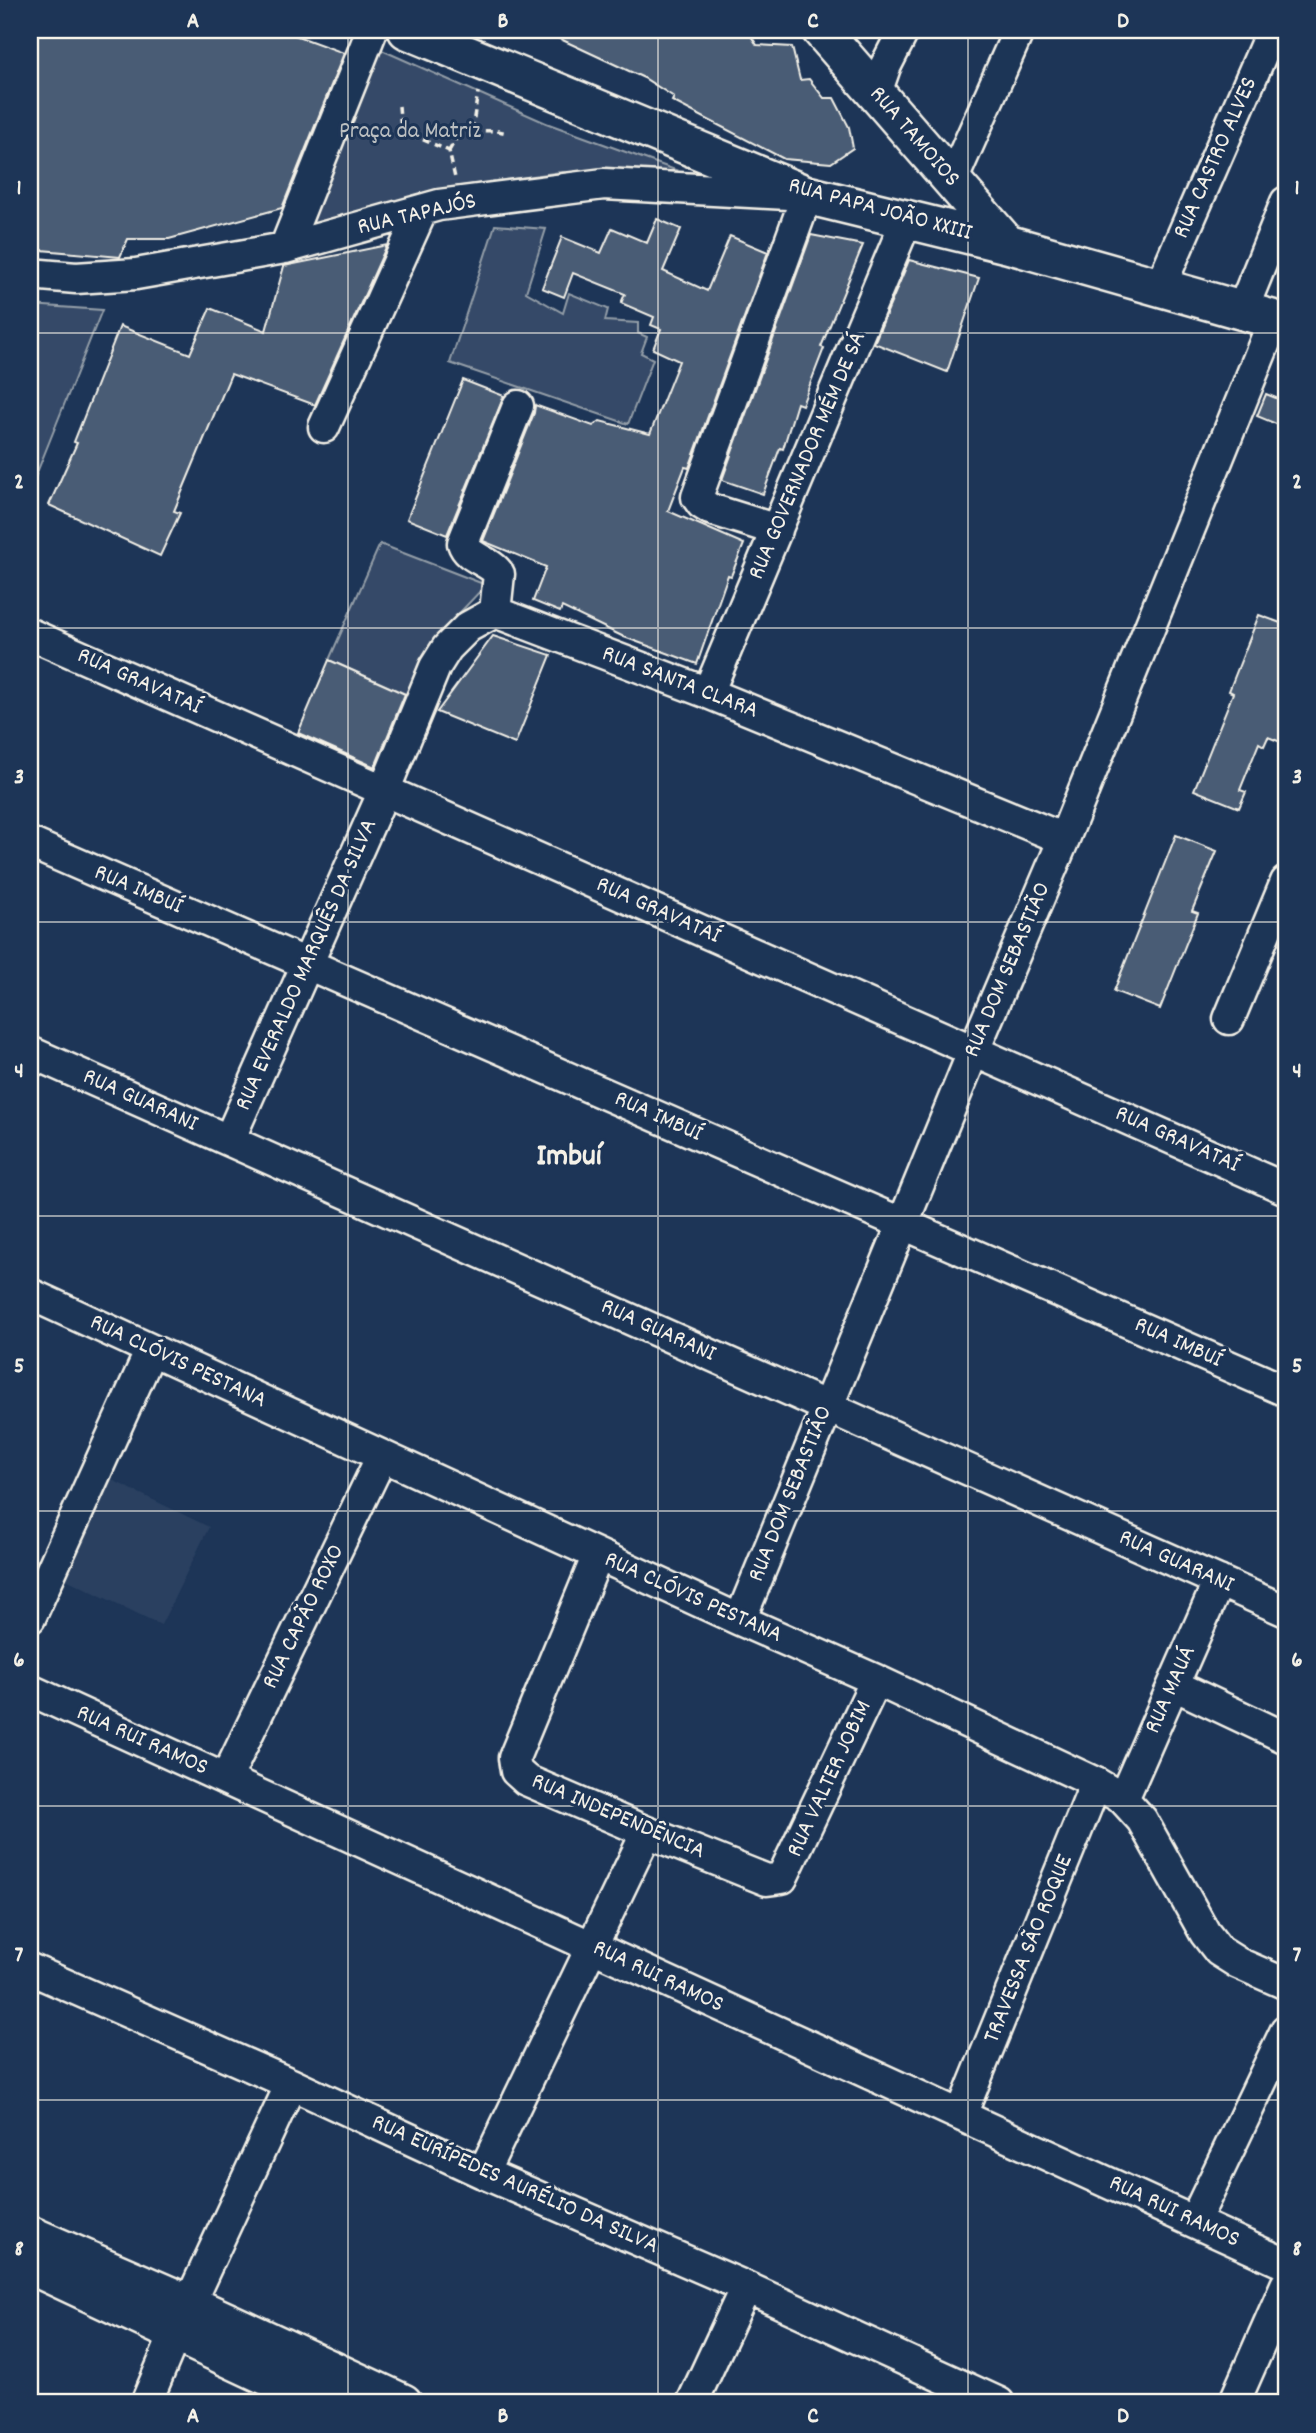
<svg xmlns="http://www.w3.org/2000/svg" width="1316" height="2433" viewBox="0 0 1316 2433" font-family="Dekko,sans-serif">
	<rect width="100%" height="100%" fill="#1d3557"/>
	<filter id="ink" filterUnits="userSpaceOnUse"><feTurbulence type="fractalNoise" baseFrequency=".0143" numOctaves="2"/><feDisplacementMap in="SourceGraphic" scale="14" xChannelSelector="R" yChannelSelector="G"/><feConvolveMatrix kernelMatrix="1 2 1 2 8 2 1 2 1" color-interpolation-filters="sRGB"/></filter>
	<g filter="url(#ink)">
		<path fill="#2a4060" d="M108 1478 209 1527 161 1625 60 1576Z"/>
		<path fill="#354a67" stroke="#949ea8" stroke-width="2" d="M375 47 546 123 678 171 561 172 441 189 304 229Z
			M495 225 546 229 526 292 563 313 569 293 608 309 605 321 638 323V333L647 337 641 353 653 359 628 424 450 363Z
			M30 305 102 310 30 490Z
			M380 544 486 585 448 625 429 651 408 695 329 660Z"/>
		<path fill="#485b74" stroke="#f4f1e8" stroke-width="2" d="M30 30H281L344 53 282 208 169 239H128L120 257 30 249Z
			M541 30H747L757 45 792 47 800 80 809 79 824 98H834L849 127 853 148 831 163 784 159 672 101 674 97 644 78Z
			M657 219 681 229 663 271 707 291 730 236 768 252 689 468 685 467 668 511 744 544 731 576 728 575 697 664 624 637 562 607 560 612 533 601 546 567 483 541 534 413 535 405 593 426 600 421 650 434 679 361 653 349 661 329 651 325 654 317 621 303 625 294 573 273 564 297 542 288 562 237 601 253 612 228 647 243Z
			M811 235 863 245 821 347 824 348 802 405 797 403 783 449 780 448 763 494 722 480Z
			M387 245 315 405 231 374 174 511 180 513 160 556 49 505 77 443 74 442 120 326 190 354 210 308 266 331 284 266Z
			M909 260 979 278 947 372 874 343Z
			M463 380 504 396 447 535 407 519Z
			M1266 394 1286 402V428L1257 416Z
			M1259 615 1286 625V744L1268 737 1264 746 1259 743 1240 790 1246 792 1239 808 1194 790 1233 693 1229 691Z
			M493 636 551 655 515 744 437 712Z
			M329 660 405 694 375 767 298 733Z
			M1176 835 1217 851 1192 911 1198 913 1160 1009 1114 991Z"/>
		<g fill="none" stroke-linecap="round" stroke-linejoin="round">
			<g stroke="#f4f1e8" stroke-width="35">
				<path id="minor" d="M876 93 885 67 904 30
					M952 181 1019 30
					M285 248 372 30
					M30 274 76 278 136 274 285 248 439 205 604 184 807 195 697 497 702 504 710 509 777 530
					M1160 287 1272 30
					M1242 311 1286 202
					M324 427 422 210
					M495 612 499 574C490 560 468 559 463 543L518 406
					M30 634 1286 1189
					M708 693 907 219
					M30 843 1286 1391
					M1229 1019 1286 882
					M30 1052 1286 1611
					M229 1140 384 791 435 667 447 648 468 627 495 612 708 693 1064 839
					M30 1294 740 1620 876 1680 1096 1783 1123 1799 1142 1820 1205 1933 1219 1951 1238 1963 1286 1984
					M598 1555 514 1758 516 1771 526 1780 647 1832 767 1880 782 1878 876 1680
					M30 1618 151 1350
					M740 1620 974 1050 1064 839 1274 320
					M1174 1685 1286 1738
					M30 1690 1286 2264
					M226 1779 382 1456
					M1123 1799 1219 1581
					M30 1969 291 2084 483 2173 746 2287 999 2403
					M961 2115 1096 1783
					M483 2173 647 1832
					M1194 2222 1286 2030
					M146 2403 176 2332 291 2084
					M692 2403 746 2287
					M1234 2403 1286 2285"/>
			</g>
			<g stroke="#f4f1e8" stroke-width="42">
				<path id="major" d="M407 30 807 195 1007 244 1286 323
					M821 30 1007 244
					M30 2235 189 2304 403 2403
					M30 2265 325 2403"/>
			</g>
			<path stroke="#f4f1e8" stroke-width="3.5" stroke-dasharray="7 5" stroke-linecap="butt" d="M399 106 401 130 449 151 455 178
				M472 130 478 92
				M449 151 461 130 498 131 507 133"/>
			<use href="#minor" stroke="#1d3557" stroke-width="30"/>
			<use href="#major" stroke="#1d3557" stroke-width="37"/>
		</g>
	</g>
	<path fill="none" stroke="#f4f1e8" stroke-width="2" stroke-opacity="0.55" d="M348 30V2403M658 30V2403M968 30V2403M30 333H1286M30 628H1286M30 922H1286M30 1216H1286M30 1511H1286M30 1806H1286M30 2100H1286"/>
	<g text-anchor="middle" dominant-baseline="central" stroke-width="6" stroke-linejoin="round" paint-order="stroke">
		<g font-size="24" fill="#bbbfc1" stroke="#1d3557">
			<text x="410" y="132">Praça da Matriz</text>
		</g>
		<g font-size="24" fill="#f4f1e8" stroke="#1d3557">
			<text transform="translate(914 137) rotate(49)">RUA TAMOIOS</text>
			<text transform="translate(1216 158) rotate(-66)">RUA CASTRO ALVES</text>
			<text transform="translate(880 210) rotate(15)">RUA PAPA JOÃO XXIII</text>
			<text transform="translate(417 215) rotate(-13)">RUA TAPAJÓS</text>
			<text transform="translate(808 456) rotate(-67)">RUA GOVERNADOR MÉM DE SÁ</text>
			<text transform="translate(139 682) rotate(24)">RUA GRAVATAÍ</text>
			<text transform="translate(680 683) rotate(21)">RUA SANTA CLARA</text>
			<text transform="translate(138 890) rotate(23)">RUA IMBUÍ</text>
			<text transform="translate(658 911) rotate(24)">RUA GRAVATAÍ</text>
			<text transform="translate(307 965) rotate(-66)">RUA EVERALDO MARQUÊS DA SILVA</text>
			<text transform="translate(1008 970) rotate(-67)">RUA DOM SEBASTIÃO</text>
			<text transform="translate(140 1101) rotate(24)">RUA GUARANI</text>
			<text transform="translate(658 1117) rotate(24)">RUA IMBUÍ</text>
			<text transform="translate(1177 1140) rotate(24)">RUA GRAVATAÍ</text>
			<text transform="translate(658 1331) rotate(24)">RUA GUARANI</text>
			<text transform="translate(1178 1343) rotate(24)">RUA IMBUÍ</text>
			<text transform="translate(178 1362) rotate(25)">RUA CLÓVIS PESTANA</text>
			<text transform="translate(791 1494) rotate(-68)">RUA DOM SEBASTIÃO</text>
			<text transform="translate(1176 1562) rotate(24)">RUA GUARANI</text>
			<text transform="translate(693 1598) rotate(24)">RUA CLÓVIS PESTANA</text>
			<text transform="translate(304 1617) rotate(-64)">RUA CAPÃO ROXO</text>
			<text transform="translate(1171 1690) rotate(-66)">RUA MAUÁ</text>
			<text transform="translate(142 1741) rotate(24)">RUA RUI RAMOS</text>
			<text transform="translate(830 1779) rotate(-65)">RUA VALTER JOBIM</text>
			<text transform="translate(618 1817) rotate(23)">RUA INDEPENDÊNCIA</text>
			<text transform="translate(1029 1949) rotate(-68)">TRAVESSA SÃO ROQUE</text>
			<text transform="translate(658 1977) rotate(25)">RUA RUI RAMOS</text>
			<text transform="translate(515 2185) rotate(24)">RUA EURÍPEDES AURÉLIO DA SILVA</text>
			<text transform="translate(1174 2212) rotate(25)">RUA RUI RAMOS</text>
		</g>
		<g font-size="32" font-weight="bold" fill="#f4f1e8" stroke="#1d3557">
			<text x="569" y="1158">Imbuí</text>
		</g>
	</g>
	<rect width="1316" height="2433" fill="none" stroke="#1d3557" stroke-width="77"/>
	<rect x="38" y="38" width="1240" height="2356" fill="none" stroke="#f4f1e8" stroke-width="2.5"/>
	<g font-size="23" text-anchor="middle" font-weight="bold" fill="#f4f1e8">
		<text x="193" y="27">A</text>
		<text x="503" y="27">B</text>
		<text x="813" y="27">C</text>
		<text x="1123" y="27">D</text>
		<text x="19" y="194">1</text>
		<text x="1297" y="194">1</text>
		<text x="19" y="488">2</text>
		<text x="1297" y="488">2</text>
		<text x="19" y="783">3</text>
		<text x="1297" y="783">3</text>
		<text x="19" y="1077">4</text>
		<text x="1297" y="1077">4</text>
		<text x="19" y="1372">5</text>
		<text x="1297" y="1372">5</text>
		<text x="19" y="1666">6</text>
		<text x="1297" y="1666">6</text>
		<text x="19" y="1961">7</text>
		<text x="1297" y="1961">7</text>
		<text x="19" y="2255">8</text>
		<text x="1297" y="2255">8</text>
		<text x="193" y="2422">A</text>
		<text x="503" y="2422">B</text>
		<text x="813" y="2422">C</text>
		<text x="1123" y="2422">D</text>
	</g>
</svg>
